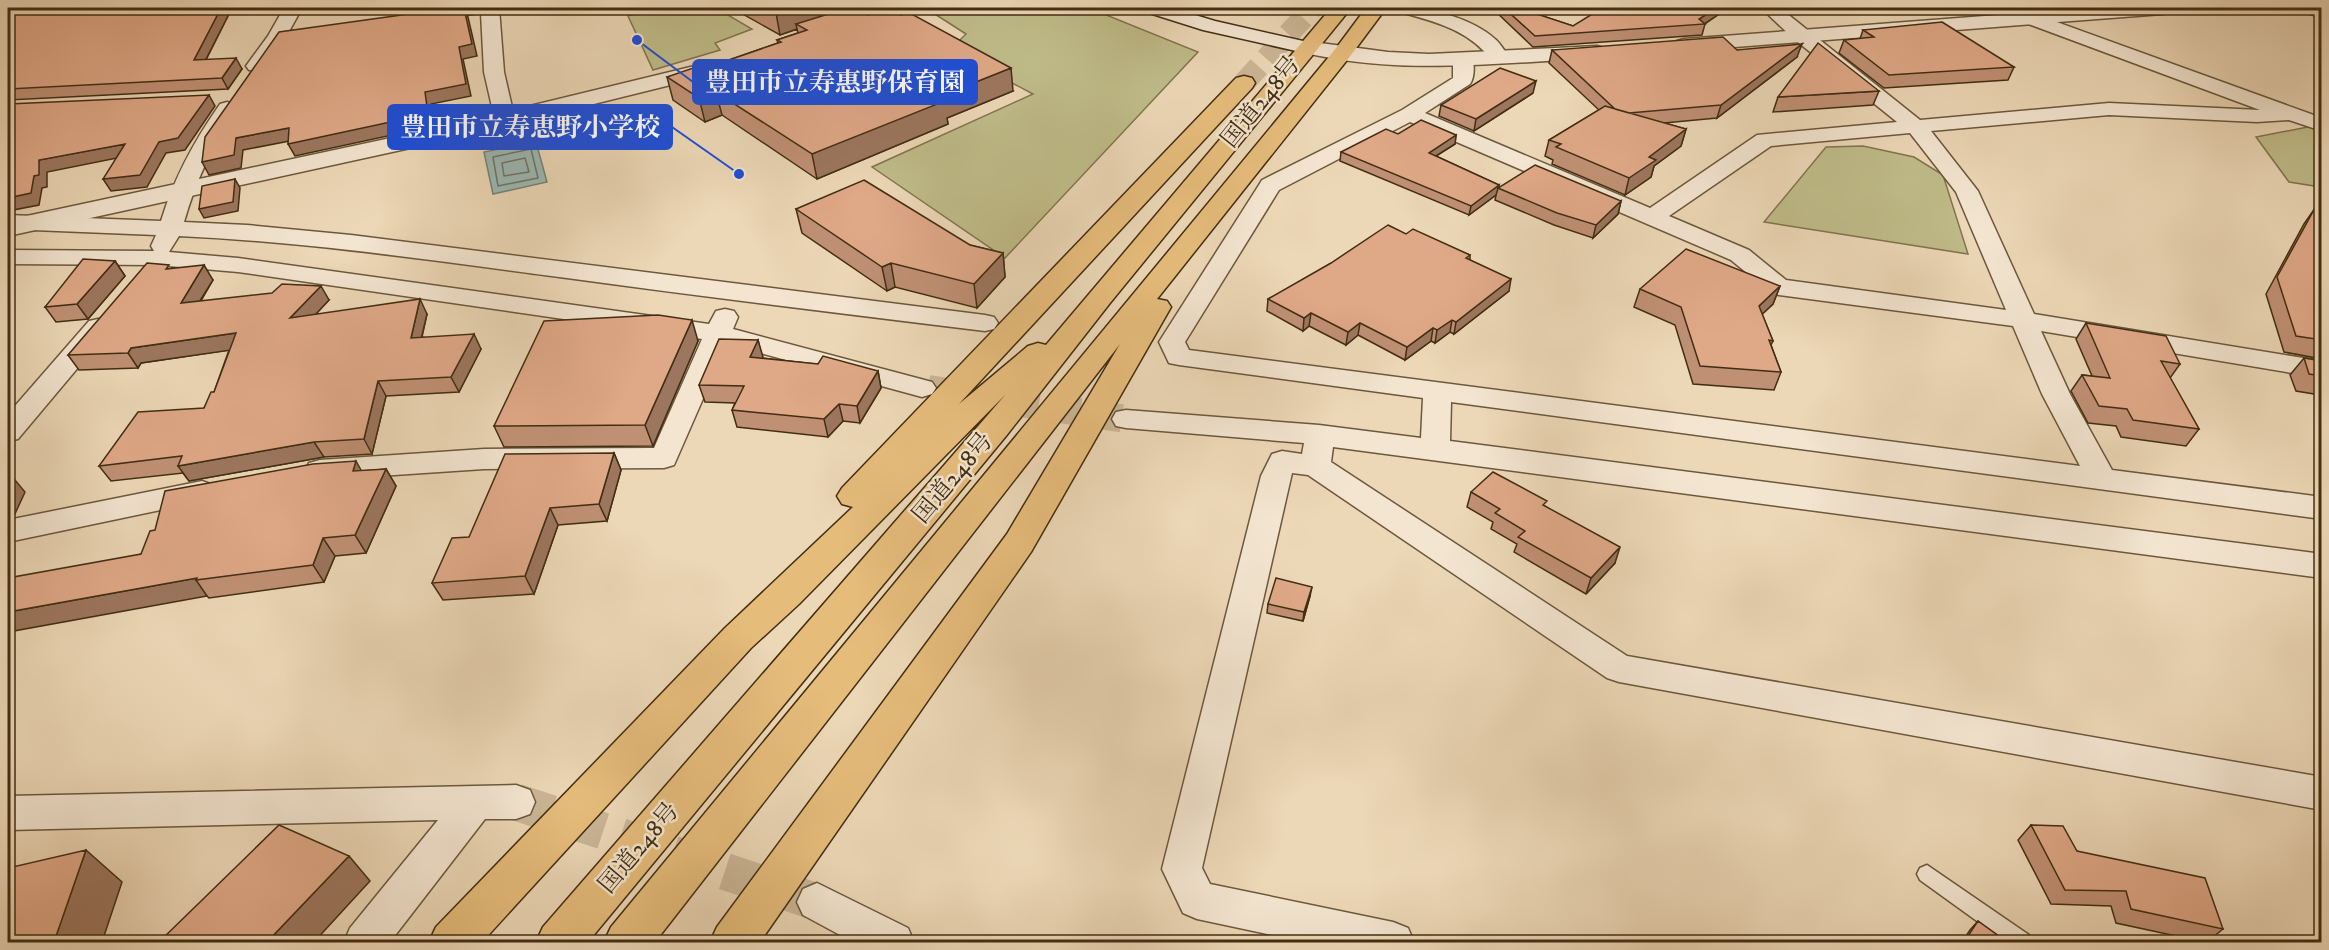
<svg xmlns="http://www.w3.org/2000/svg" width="2329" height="950" viewBox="0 0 2329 950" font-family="'IM FELL DW Pica','Noto Serif JP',serif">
	<rect width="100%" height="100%" fill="#ecd7b6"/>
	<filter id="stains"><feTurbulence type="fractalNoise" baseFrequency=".00333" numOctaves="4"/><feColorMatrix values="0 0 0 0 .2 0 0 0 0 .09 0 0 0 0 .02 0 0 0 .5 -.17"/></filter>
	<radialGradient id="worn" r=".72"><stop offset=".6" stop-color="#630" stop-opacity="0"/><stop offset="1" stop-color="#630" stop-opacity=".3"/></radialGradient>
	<path fill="#bfbc89" stroke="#80754e" stroke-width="1.5" d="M655 8H716L752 29 715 43 720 50 653 70 628 16Z
		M932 8H1089L1198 52 1005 258 872 167 1033 94 950 50 966 34 927 9Z
		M2313 126 2321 129V187L2289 182 2256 137Z
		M1863 146 1914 157 1943 175 1968 254 1764 222 1826 147Z"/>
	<path fill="#9ab8b4" stroke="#778174" stroke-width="1.5" d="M536 142 547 182 493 194 484 152Z"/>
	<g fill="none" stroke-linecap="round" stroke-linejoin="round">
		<path stroke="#6e7364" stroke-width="1.5" d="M531 149 538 178 498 186 493 157Z
			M525 158 529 172 504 176 502 163Z"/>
		<path stroke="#cab595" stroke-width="28" stroke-dasharray="28 14" stroke-linecap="butt" d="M928 389 1126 419"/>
		<path stroke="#cab595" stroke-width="37" stroke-dasharray="37 18" stroke-linecap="butt" d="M516 802 817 902"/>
		<path stroke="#cab595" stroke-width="22" stroke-dasharray="22 11" stroke-linecap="butt" d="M1244 83 1312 8"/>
		<g stroke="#6c583c" stroke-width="3">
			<path id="service" d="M1927 865 2029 935 2032 942H2006L1920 880 1917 874 1920 868Z"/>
		</g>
		<g stroke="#6c583c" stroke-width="3">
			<path id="minor" d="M284 8H302L286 37 263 70H249L246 66 268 36Z
				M441 8H499L504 72 515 120 512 124 505 126 498 124 495 120 484 72 481 13 426 20 420 19 417 15 420 11Z
				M1397 8C1426 5 1473 19 1495 39 1501 44 1505 52 1510 58L1507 62H1493C1470 30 1436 22 1400 12Z
				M1761 8H1780L1920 120 2109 103 2260 110 1996 12 1993 8H2018L2322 118V131L2289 120 2257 122 2109 115 1931 131 1978 191 2034 314 2322 361V378L2041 331 2070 394 2112 470 2322 497V519L1451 402 1450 441 2322 554V578L1333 447 1331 462 1627 656 2322 777V810L1619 682 1607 678 1308 475 1292 473 1202 868 1210 884 1393 922 1408 928 1414 942H1305L1197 919 1183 913 1162 869 1261 476 1272 454 1282 451 1302 454 1304 443 1126 428 1116 426 1112 419 1116 412 1126 410 1319 425 1421 438 1423 398 1179 365 1169 363 1159 342 1259 185 1262 180 1402 110 1453 78V58L1456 54H1470C1475 61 1475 77 1470 84L1425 113 1650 208 1757 135 1897 122 1794 39ZM1410 122 1731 260 1770 292 1779 295 2013 326 2042 394 2080 466 1189 350 1185 342 1279 190ZM1910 133 1956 192 2006 310 1786 280 1749 250 1669 216 1771 146Z
				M2299 8H2322V17L2302 12Z
				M227 102 234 104 237 108C213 144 196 180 184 222L247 225 351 235 985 315 994 317 998 323 994 329 985 331C845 314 706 297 567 278 438 261 309 242 179 236L169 252 238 258 709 324 716 311 725 309 734 311 738 317 733 329 932 382 936 388 932 394 922 397 727 344 674 465 664 468 484 469 320 480 309 477 305 470 309 463 320 460 484 449 654 448 702 339 238 272 157 265 8 264V250L154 251 151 246 156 235 8 229V215L161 221C174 178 194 141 220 104Z
				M98 319 107 321 111 327 107 333 18 439 8 441V414L89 321Z
				M202 481 213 485 217 492 213 499 8 542V520Z
				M516 785 530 790 535 802 530 814 516 819H485L390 942H344L350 928 438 820 8 830V796Z
				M817 883 908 928 914 942H853L803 915 797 902 803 889Z"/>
		</g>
		<g stroke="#6c583c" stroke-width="3">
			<path id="tertiary" d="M2091 8H2173L2170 12 2163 14 1684 51 1677 49 1674 45 1677 41 1684 39Z
				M1305 41 1388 52 1429 54 1597 46 1604 48 1608 52 1604 56 1597 58C1499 63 1394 76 1298 51L1294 47 1298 43Z
				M711 62 719 63 722 68 719 73 456 138 8 236V220L456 124Z"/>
		</g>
		<g stroke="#422e13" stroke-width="3">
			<path id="secondary" d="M1143 8H1172L1215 21 1312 43 1316 47 1312 51 1305 53 1203 30 1146 12Z"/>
		</g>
		<g stroke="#422e13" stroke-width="3">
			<path id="trunk" d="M1331 8H1351L1110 303 1006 436 588 942H536L543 927 1006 394 799 604 751 648 482 942H429L436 927 725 628 853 507 842 504 837 496 842 488 1236 78 1244 76 1252 78 1255 83 1252 88 959 404 1028 346 1038 343 1046 345Z
				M1366 8H1386L1351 55 1157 299 1167 301 1171 307 1031 552 760 942H710L717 927 1007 534 1120 344 655 942H604L611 927 1337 47Z"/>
		</g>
		<use href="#service" fill="#f3e5d0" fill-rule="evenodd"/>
		<use href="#minor" fill="#f3e5d0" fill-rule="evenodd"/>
		<use href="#tertiary" fill="#f3e5d0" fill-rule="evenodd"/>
		<use href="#secondary" fill="#f3e5d0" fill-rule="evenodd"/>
		<use href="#trunk" fill="#e6bc7b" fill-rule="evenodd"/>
	</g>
	<path fill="#c09074" stroke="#422e13" stroke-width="1.5" d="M232 8 206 60 242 69 228 89 8 100V17Z
		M732 8H833L834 12 1013 91 947 118 948 124 817 179 722 115 705 122 673 100 667 77 703 69 778 43 777 40 798 33 797 29 780 35Z
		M1494 8H1519L1573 26 1656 12 1663 8H1724L1722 12 1705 24 1702 35 1533 47 1494 10Z
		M1863 30 2014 67 2008 80 1884 88 1839 53 1844 40 1860 39Z
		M1552 50H1737L1797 57 1717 118 1664 123 1686 129 1681 146 1654 166 1651 177 1625 195 1552 164 1553 160 1545 156 1549 140 1599 110 1549 63Z
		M1879 91 1873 105 1773 112 1778 97Z
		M1533 93 1474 131 1439 116 1441 105Z
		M1398 134 1456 135 1455 144 1436 156 1499 185 1498 187 1621 201 1618 214 1593 238 1554 225 1495 200 1496 195 1469 215 1340 161 1341 152Z
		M2315 208 2322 210V359L2284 352 2266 294 2304 224Z
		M796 209 970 245 1003 253 1005 277 977 308 895 287 887 291 802 233Z
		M1406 234 1470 255V260L1509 291 1454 334 1450 332 1435 343 1431 341 1405 360 1358 335 1346 345 1309 326 1303 331 1267 311 1268 299Z
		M115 261 125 276 88 319 56 322 45 307Z
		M172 268 213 280 201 301 329 300 316 314H427L422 337 481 349 459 392 386 396 372 454 324 457 189 481 183 473 111 481 99 466 204 408 214 392 229 350 141 363 138 368 79 370 68 355Z
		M1780 286 1773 304 1762 314 1773 341 1771 345 1781 372 1774 390 1693 384 1675 325 1634 307 1640 289Z
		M2086 323 2180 364 2170 378 2199 429 2186 446 2121 437 2116 426 2088 423 2071 391 2082 375 2092 376 2076 339Z
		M758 340 762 358 878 371 881 388 860 423 843 421 828 437 737 427 732 410 735 403 705 402 699 385Z
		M698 341 653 446 504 447 494 426Z
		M2304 358 2322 376V409L2314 394 2296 391 2290 375Z
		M614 453 621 470 607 521 558 525 534 594 443 600 432 583 469 537Z
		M386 469 396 486 366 553 335 556 324 582 209 598 207 596 141 554 362 471Z
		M1471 492 1545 506 1615 563 1586 594 1514 552 1517 544 1491 529 1493 522 1467 507Z
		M1310 596 1303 621 1267 613 1268 604Z
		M2031 825 2077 851 2223 929 2207 942H2204L2116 923 2111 906 2051 904 2018 840Z
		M1978 921 2007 942H1962L1970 930Z"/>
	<path fill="#9c765e" stroke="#422e13" stroke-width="1.5" d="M221 8H232L200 71 194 60Z
		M464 8 468 17 477 56 463 59 471 96 431 104 434 126 295 156 288 144 425 92 459 47Z
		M793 8H833L835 17 796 24 797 29 780 35 776 13Z
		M1716 8H1724L1722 12 1704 24 1699 19Z
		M1802 44 1797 57 1717 118 1721 105Z
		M236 58 242 69 228 89 222 78Z
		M1011 68 1013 91 947 118 948 124 817 179 812 154 938 97Z
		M1536 81 1533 93 1474 131 1476 119Z
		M716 92 722 115 705 122 699 98Z
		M209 95 215 106 185 150 166 153 147 187 111 191 103 179 159 142Z
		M289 128 295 140 243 150 241 168 209 175 202 162 236 138Z
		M1686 129 1681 146 1654 166 1651 177 1625 195 1629 178 1649 157Z
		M1456 135 1455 144 1428 161 1429 153Z
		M125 144 132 155 47 172V187L42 188 39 205 8 211V198L34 176 39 160Z
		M235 179 240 188 238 211 204 218 199 209Z
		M1499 185 1496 195 1469 215 1471 206Z
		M1621 201 1618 214 1593 238 1596 225Z
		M1003 253 1005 277 977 308 974 284Z
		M115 261 125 276 88 319 77 304Z
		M891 263 895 287 887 291 882 267Z
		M204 265 213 280 190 317 181 303Z
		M1511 279 1509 291 1454 334 1456 322Z
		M321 286 329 300 299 332 290 318Z
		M1780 286 1773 304 1752 324 1759 306Z
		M420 299 427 314 418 352 411 338Z
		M1311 313 1309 326 1303 331 1304 318Z
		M692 320 698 341 653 446 645 425Z
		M1452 320 1450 332 1435 343 1437 330Z
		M1360 323 1358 335 1346 345 1348 332Z
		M1433 328 1431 341 1405 360 1407 347Z
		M236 333 245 348 141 363 138 368 128 353 131 348Z
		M474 334 481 349 459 392 451 377Z
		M758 340 763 357 755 374 750 357Z
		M878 371 881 388 860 423 857 406Z
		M378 381 386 396 372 454 364 439Z
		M839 404 843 421 828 437 824 419Z
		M314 442 324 457 189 481 178 466Z
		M614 453 621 470 607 521 599 504Z
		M356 461 366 479 353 471Z
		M386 469 396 486 366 553 355 535Z
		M10 474 25 492 14 516 8 518V480Z
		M550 508 558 525 534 594 525 576Z
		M323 538 335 556 324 582 313 565Z
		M1620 547 1615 563 1586 594 1591 578Z
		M197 578 196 580 207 596 8 632V612Z
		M1312 587 1310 596 1303 621 1304 612Z
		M86 850 122 882 102 942H54Z
		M349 856 370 881 314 942H267Z"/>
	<path fill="#dfa887" stroke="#422e13" stroke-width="1.5" d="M19 8H221L194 60 236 58 222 78 8 89V17Z
		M452 8H464L472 44 459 47 466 84 425 92 428 114 288 144 289 128 236 138 234 155 202 162 205 137 279 32Z
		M766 8H793L776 13Z
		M848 8H854L868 15 888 8 901 15 908 12 1011 68 938 97 945 101 812 154 716 92 699 98 667 77 699 66 703 69 781 42 777 40 807 30 796 24Z
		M1504 8H1519L1573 26 1602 8H1641L1656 12 1663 8H1716L1699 19 1705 24 1535 36Z
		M1942 22 2014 67 1889 75 1844 40 1874 37 1863 30Z
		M1723 37 1737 50 1802 44 1721 105 1629 113 1615 109 1552 50Z
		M1818 43 1879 91 1778 97Z
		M1500 68 1536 81 1476 119 1441 105Z
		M209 95 178 138 159 142 140 175 103 179 125 144 39 160V175L34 176 31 193 8 198V104Z
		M1605 106 1686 129 1649 157 1656 160 1629 178 1556 147 1561 144 1549 140Z
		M1421 120 1456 135 1429 153 1499 185 1471 206 1341 152 1386 129 1398 134Z
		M1535 165 1621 201 1596 225 1557 213 1498 188Z
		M235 179 233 202 199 209 202 186Z
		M864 180 970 245 1003 253 974 284 891 263 882 267 796 209Z
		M2315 208 2322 210V340L2296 336 2277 277Z
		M1388 225 1406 234 1413 229 1470 255 1466 258 1511 279 1456 322 1452 320 1437 330 1433 328 1407 347 1360 323 1348 332 1311 313 1304 318 1268 299 1331 263Z
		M1686 249 1780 286 1759 306 1773 341 1769 340 1781 372 1700 366 1681 307 1640 289Z
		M83 259 115 261 77 304 45 307Z
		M147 263 169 265 166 269 204 265 181 303 272 293 282 284 321 286 290 318 420 299 411 338 474 334 451 377 378 381 364 439 314 442 178 466 182 456 99 466 138 412 204 408 211 392H214L236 333 131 348 128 353 68 355Z
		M658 315 692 320 645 425 494 426 544 321Z
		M2086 323 2166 336 2180 364 2161 361 2199 429 2133 420 2127 409 2099 406 2082 375 2110 378Z
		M719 339 758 340 750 357 818 364 823 356 878 371 857 406 839 404 824 419 732 410 744 386 699 385Z
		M2304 358 2322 361V376L2309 374Z
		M614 453 599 504 550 508 525 576 432 583 452 538 469 537 505 454Z
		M356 461 353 471 386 469 355 535 323 538 313 565 196 580 197 578 8 612V578L141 554 150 531 155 530 165 491 313 464Z
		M1493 472 1547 501 1543 505 1620 547 1591 578 1518 537 1525 531 1495 513 1500 509 1471 492Z
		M1276 578 1312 587 1304 612 1268 604Z
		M279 825 349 856 267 942H159Z
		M2031 825 2063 826 2077 851 2205 878 2223 929 2131 909 2126 891 2065 890Z
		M86 850 54 942H8V868Z
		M1978 921 2007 942H1964Z"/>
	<g text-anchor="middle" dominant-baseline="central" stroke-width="5" stroke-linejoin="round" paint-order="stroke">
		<g font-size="24" fill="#422e13" stroke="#f3e5d0">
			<text transform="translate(1261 102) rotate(-51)">国道248号</text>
			<text transform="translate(953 478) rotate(-50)">国道248号</text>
			<text transform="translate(639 848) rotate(-50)">国道248号</text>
		</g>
	</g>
	<path fill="none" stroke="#1d4ed8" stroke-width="2" d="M637 40L693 82M739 174L672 127"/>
	<g fill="#1d4ed8" stroke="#f3e5d0" stroke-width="2">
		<circle cx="637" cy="40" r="6"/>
		<circle cx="739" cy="174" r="6"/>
	</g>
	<g fill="#1d4ed8" stroke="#1d4ed8" stroke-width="2">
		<rect x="693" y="60" width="284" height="44" rx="6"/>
		<rect x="388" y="105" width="284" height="44" rx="6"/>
	</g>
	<g font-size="26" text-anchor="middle" font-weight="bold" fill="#fff">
		<text x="835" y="91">豊田市立寿惠野保育園</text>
		<text x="530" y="136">豊田市立寿恵野小学校</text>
	</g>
	<rect width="2329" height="950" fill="none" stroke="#ecd7b6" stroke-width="30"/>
	<rect x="9" y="9" width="2311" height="932" fill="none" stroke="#422e13" stroke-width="3"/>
	<rect x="15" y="15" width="2299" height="920" fill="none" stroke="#422e13" stroke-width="1.5"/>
	<rect width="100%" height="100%" filter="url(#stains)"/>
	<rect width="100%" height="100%" fill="url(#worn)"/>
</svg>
